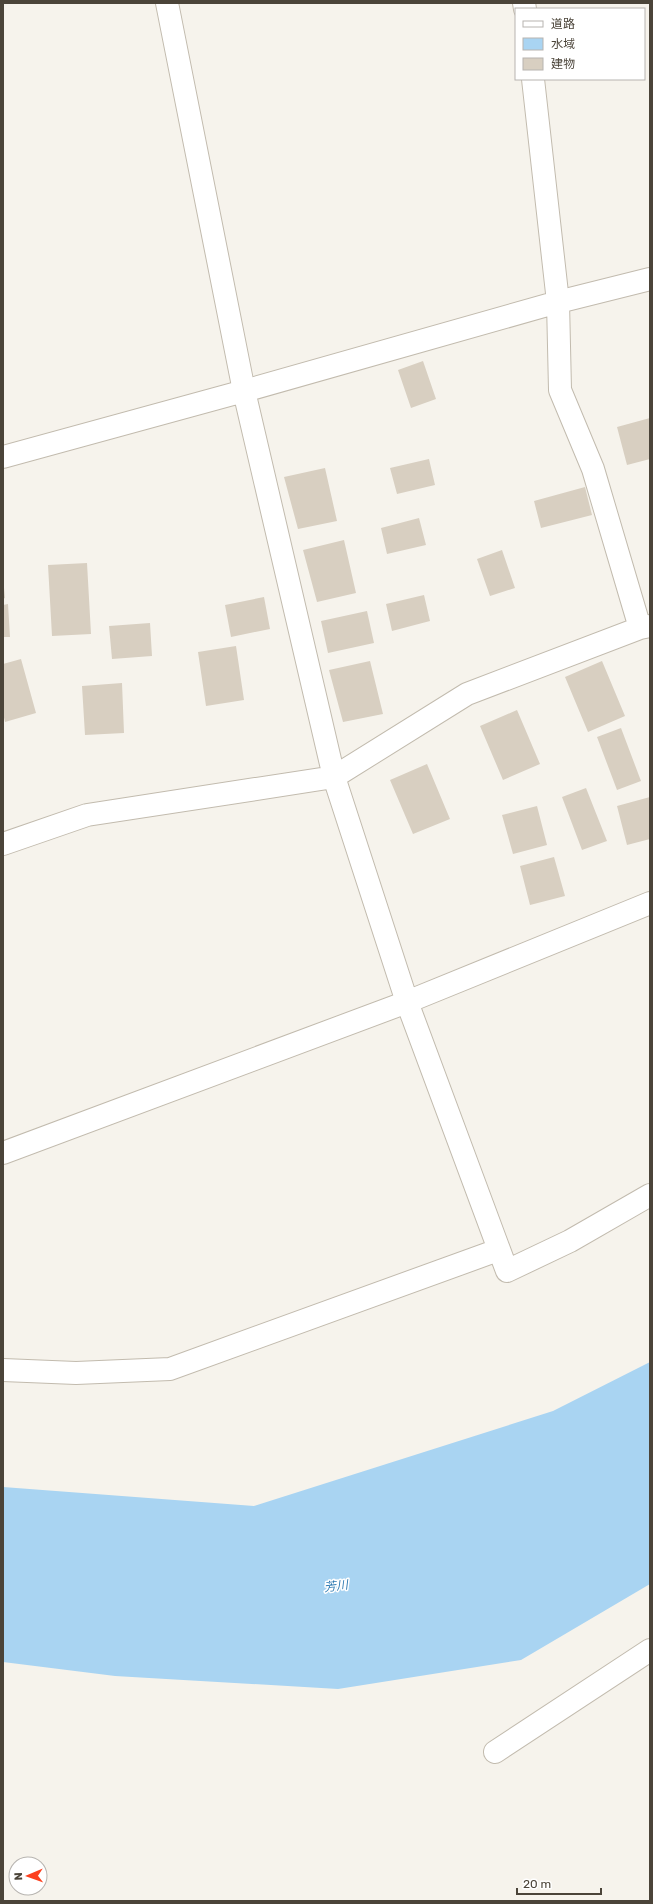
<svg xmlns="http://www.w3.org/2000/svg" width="653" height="1904" viewBox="0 0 653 1904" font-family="Rubik,'Noto Sans JP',sans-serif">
	<rect width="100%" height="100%" fill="#f6f3ec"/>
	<path fill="#a9d4f2" d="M650 1362V1584L521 1660 338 1689 115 1676 3 1662V1487L254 1506 553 1411Z"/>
	<path fill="#d8cfc1" d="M423 361 436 399 411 408 398 370Z
		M650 418V459L627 465 617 427Z
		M429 459 435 485 397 494 390 468Z
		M325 468 337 521 298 529 284 477Z
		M585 487 592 515 541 528 534 501Z
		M419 518 426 545 387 554 381 528Z
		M344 540 356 593 317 602 303 550Z
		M502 550 515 588 490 596 477 559Z
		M87 563 91 634 52 636 48 565Z
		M3 588H4L5 598 3 599Z
		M424 595 430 621 392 631 386 604Z
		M264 597 270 629 231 637 225 605Z
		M8 604 10 637H3V605Z
		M367 611 374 643 328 653 321 621Z
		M150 623 152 656 112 659 109 626Z
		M236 646 244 700 206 706 198 652Z
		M21 659 36 713 5 722 3 713V664Z
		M370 661 383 714 343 722 329 670Z
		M602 661 625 716 588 732 565 677Z
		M122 683 124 733 85 735 82 686Z
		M517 710 540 764 503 780 480 726Z
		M621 728 641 781 617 790 597 737Z
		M427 764 450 819 413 834 390 780Z
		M586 788 607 841 582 850 562 797Z
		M650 797V839L627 845 617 806Z
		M537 806 547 845 513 854 502 815Z
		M554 857 565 896 530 905 520 866Z"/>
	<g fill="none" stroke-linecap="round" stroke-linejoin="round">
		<g stroke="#c2bbae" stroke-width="24">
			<path id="street" d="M167 3 244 391 334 777 407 1002 507 1271 570 1241 650 1195
				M524 3 525 9
				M533 79 558 302 560 390 593 469 640 628
				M3 457 244 391 558 302 650 279
				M3 844 87 815 334 777 467 694 640 628 650 626
				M3 1153 407 1002 650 903
				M3 1370 76 1373 170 1369 498 1250
				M495 1752 650 1650"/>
		</g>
		<use href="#street" stroke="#fff" stroke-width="22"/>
	</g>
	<g text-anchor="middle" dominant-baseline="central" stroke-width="3" stroke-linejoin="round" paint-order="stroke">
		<g font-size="12" font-style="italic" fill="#2e7ab2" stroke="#fff">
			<text transform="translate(336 1586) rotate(-7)">芳川</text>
		</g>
	</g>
	<rect width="653" height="1904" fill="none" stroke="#4b4439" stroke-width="8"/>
	<rect x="515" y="8" width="130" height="72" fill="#ffffff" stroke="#b7b4b0"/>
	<rect x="523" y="21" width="20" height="6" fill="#ffffff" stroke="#b7b4b0"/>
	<text x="551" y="28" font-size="12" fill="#4b4439">道路</text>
	<rect x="523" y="38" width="20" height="12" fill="#a9d4f2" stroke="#b7b4b0"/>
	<text x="551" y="48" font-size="12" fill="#4b4439">水域</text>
	<rect x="523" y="58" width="20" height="12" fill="#d8cfc1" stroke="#b7b4b0"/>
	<text x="551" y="68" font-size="12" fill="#4b4439">建物</text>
	<g transform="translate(28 1876) rotate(268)"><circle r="19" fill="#ffffff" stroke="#b7b4b0"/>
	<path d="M0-3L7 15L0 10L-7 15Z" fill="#fc3f1d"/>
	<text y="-6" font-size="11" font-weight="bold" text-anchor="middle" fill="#4b4439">N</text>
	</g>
	<path d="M517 1888v6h84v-6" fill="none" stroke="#4b4439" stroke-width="2"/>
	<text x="523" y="1888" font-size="12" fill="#4b4439" stroke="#ffffff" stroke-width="3" paint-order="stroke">20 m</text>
</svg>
